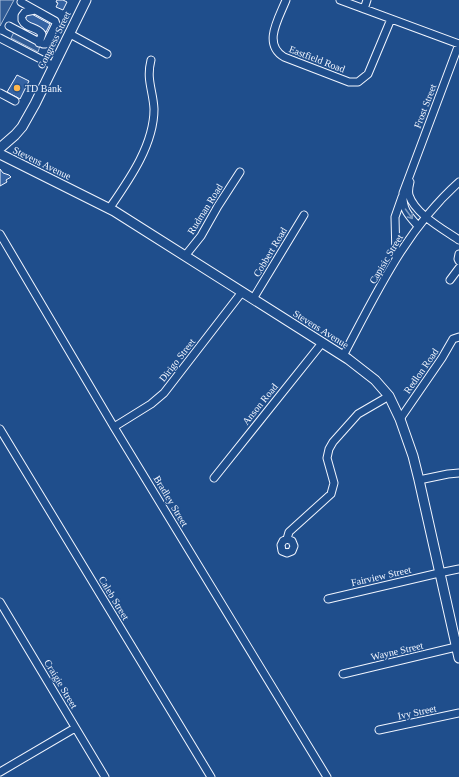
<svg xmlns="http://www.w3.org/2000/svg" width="459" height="777" viewBox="0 0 459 777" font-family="'Times New Roman',serif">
	<rect width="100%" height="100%" fill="#1f4e8c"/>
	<path fill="#305b95" stroke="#a8bbd7" d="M0 0H14L0 26Z
		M14 32 40 46 38 52 11 38Z"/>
	<path fill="#3563a3" stroke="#f2f6ff" d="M57 0H63L67 2 63 10 56 7 58 3 56 2Z
		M28 12 50 24 46 32 23 20Z
		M17 75 29 81 20 99 7 92Z
		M0 169 3 173 9 175 11 177 6 180 7 182 0 186Z"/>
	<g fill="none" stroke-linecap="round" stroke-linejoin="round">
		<g stroke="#f2f6ff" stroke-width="9">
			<path id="minor" d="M286 0C279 18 262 44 284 57L349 82H358L368 74 391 19
				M340 0 459 44 403 193C402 209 408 215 418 226
				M364 9 367 0
				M35 10 25 12 22 16V20C26 29 37 26 42 34L39 43
				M9 26 43 44H46L56 24 55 21 21 2
				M70 34 107 54
				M0 38 54 66
				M0 93 15 101
				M410 182C409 186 408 191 409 195 415 214 443 229 459 240
				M109 209C129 180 154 145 154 109 153 90 146 80 151 60
				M0 234 114 427 327 777
				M459 254 458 259 459 261
				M185 256 201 236 218 206 240 172
				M396 257 395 217 402 197
				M450 280 459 268
				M253 299 304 215
				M343 356C376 294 406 229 459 182
				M400 419 442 358 453 339 459 337
				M114 427 151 404 164 393 242 292
				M0 429 211 777
				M214 478 322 343
				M419 480 448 474 459 473
				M287 539 292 541 294 546 292 551 287 553 282 551 281 545 283 541 287 539 289 532 331 494 334 483 327 458 329 449 333 442 358 414 389 396
				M328 599 439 573 459 569
				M0 602 105 777
				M343 674 456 647
				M379 730 459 713
				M0 772 75 728"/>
		</g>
		<g stroke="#f2f6ff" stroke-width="11">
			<path id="major" d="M0 148 15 135 22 127 35 104 86 0
				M0 154 114 211 348 359 375 380 389 396 400 419 413 456 419 480 459 658"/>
		</g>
		<use href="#minor" stroke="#1f4e8c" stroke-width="7"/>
		<use href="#major" stroke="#1f4e8c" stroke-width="9"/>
	</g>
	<defs><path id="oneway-shaft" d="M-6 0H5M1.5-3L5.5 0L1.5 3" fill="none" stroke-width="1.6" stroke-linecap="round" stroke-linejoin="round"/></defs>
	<use stroke="#7e9ac0" href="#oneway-shaft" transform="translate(409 214) rotate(54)"/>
	<circle fill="#ffb74d" stroke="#1f4e8c" stroke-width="1.5" cx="17" cy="88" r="4"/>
	<g text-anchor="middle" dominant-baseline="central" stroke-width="3" stroke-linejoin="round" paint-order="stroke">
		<g font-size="10" fill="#f2f6ff" stroke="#1f4e8c">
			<text transform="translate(54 40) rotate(-64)">Congress Street</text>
			<text transform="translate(317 59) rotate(21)">Eastfield Road</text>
			<text transform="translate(425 106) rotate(-69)">Frost Street</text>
			<text transform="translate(42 163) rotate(26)">Stevens Avenue</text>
			<text transform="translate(205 209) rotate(-58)">Rudman Road</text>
			<text transform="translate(270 252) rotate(-59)">Cobbert Road</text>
			<text transform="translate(386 259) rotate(-59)">Capisic Street</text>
			<text transform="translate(321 329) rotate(32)">Stevens Avenue</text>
			<text transform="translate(177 360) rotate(-52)">Dirigo Street</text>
			<text transform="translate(421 371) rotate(-55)">Redlon Road</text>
			<text transform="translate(260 404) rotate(-51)">Anson Road</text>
			<text transform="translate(171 501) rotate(59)">Bradley Street</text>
			<text transform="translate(381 576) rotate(-13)">Fairview Street</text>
			<text transform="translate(114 598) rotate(59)">Caleb Street</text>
			<text transform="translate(397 651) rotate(-13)">Wayne Street</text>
			<text transform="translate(61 684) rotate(59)">Craigie Street</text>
			<text transform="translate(417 712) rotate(-12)">Ivy Street</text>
		</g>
		<g font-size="10" fill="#f2f6ff" stroke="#1f4e8c" text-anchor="start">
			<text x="25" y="88">TD Bank</text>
		</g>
	</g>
</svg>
